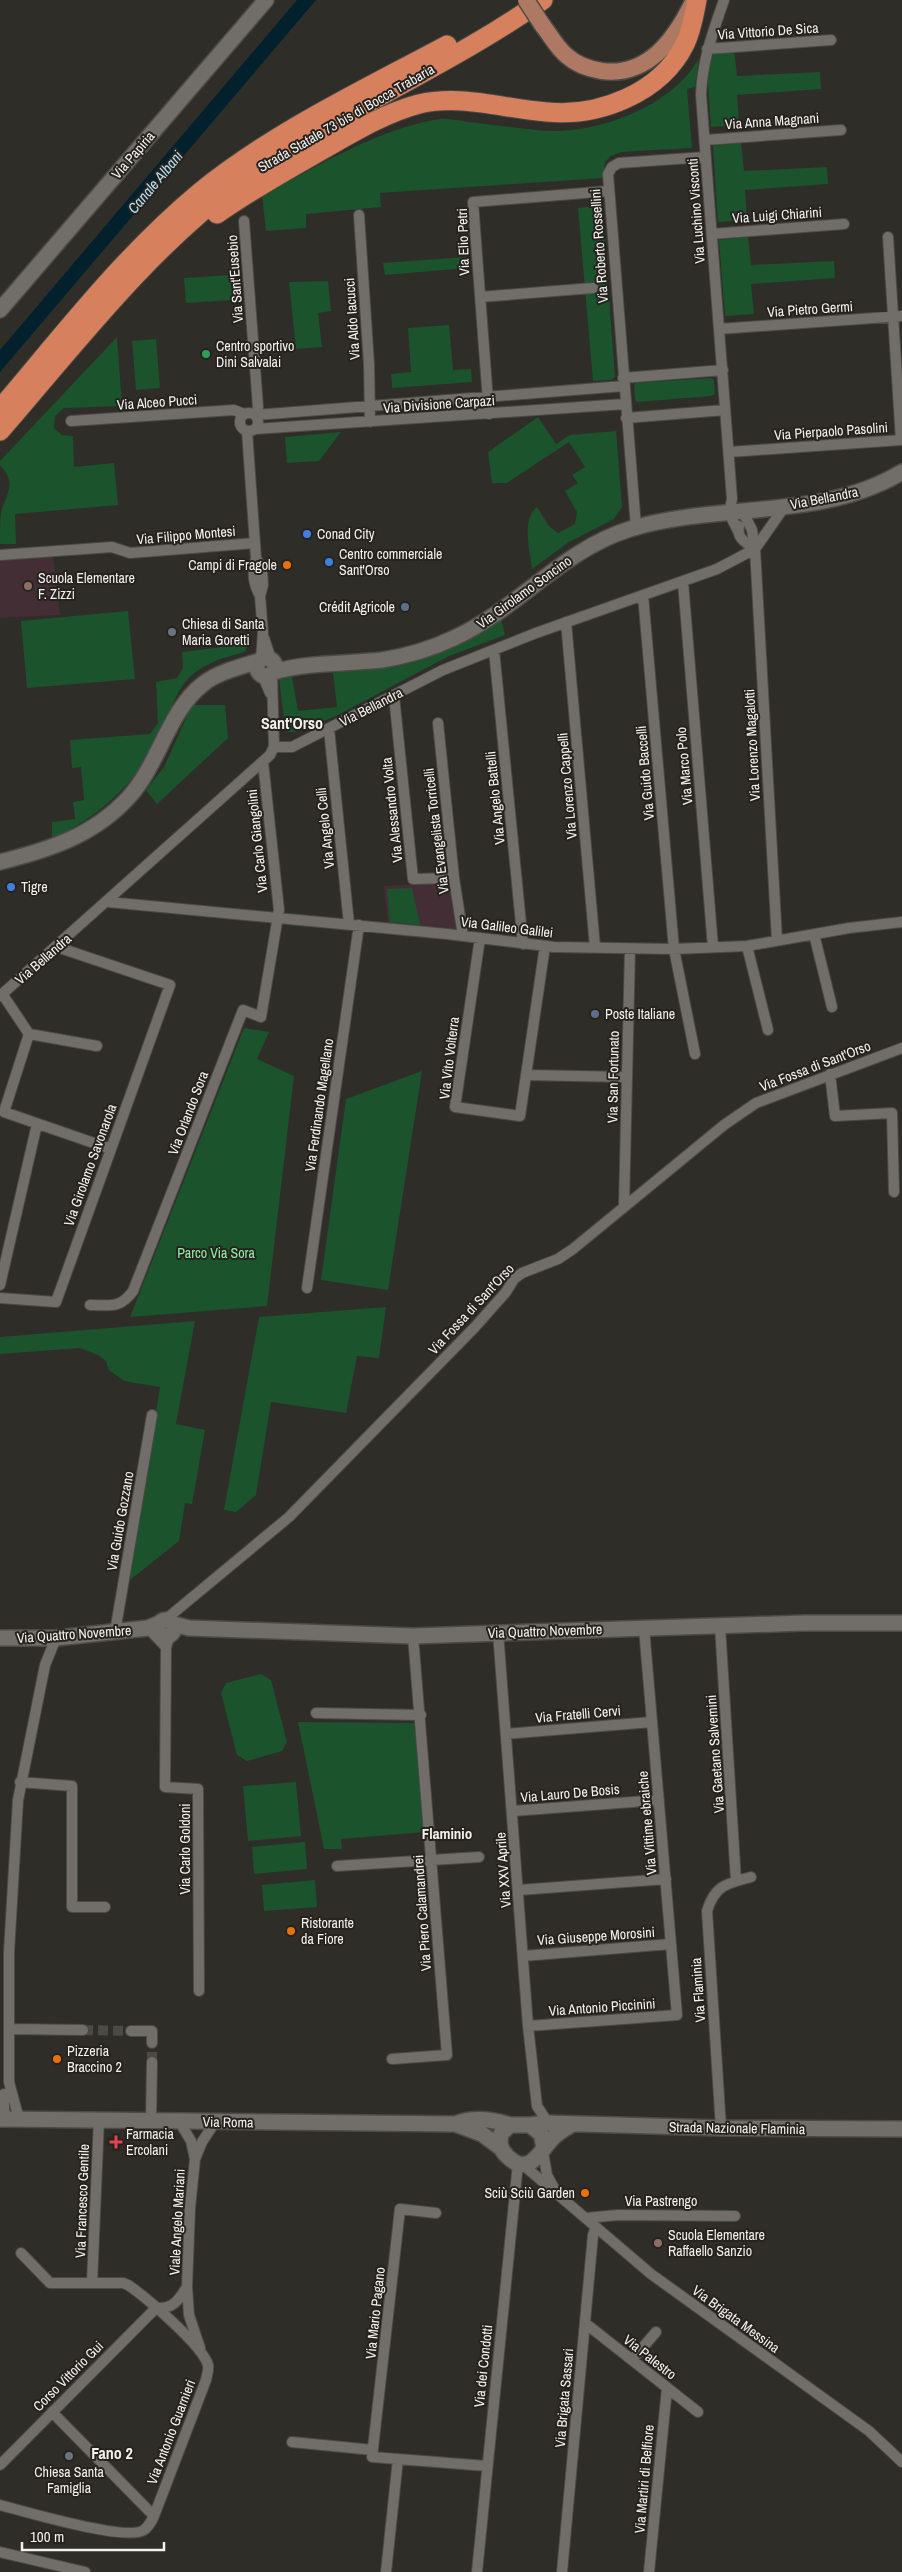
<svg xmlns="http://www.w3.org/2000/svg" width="902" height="2572" viewBox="0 0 902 2572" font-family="'Archivo Narrow',sans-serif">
	<rect width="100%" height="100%" fill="#2f2d28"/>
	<path fill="#422e34" d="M53 555 60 615 0 618V558Z
		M452 883 459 930 388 925 384 886Z"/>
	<path fill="#1b532c" d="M734 49 737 76 820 72 821 89 737 95 739 125 711 127 707 70 712 51Z
		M699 58 695 87 687 89 692 148 621 152 611 156 605 162 603 178 380 193 381 207 306 214V228L266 231 262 195C319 166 375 130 439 119 449 118 460 121 469 122 496 125 522 129 549 131 600 133 674 105 699 58Z
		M741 143 744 171 827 167 828 184 745 190 747 220 718 222 713 146Z
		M599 200 602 201 615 377 611 380 593 381 578 208 599 206Z
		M748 237 751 265 834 261 835 278 751 284 754 314 725 316 719 240Z
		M466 257 467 268 385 275 383 263Z
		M232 275 233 300 186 303 184 278Z
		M328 281 331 311 318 313 322 347 296 349 289 282Z
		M449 325 453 370 471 369 472 382 392 388 391 374 411 372 408 328Z
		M117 337 122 406 64 408 55 416 54 428 62 435 73 436 74 467 114 463 118 505 15 514 16 544H0C0 535 0 522 1 512 7 492 17 484 0 465V461Z
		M156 339 160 388 136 390 132 341Z
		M711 378 714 380 715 394 711 396 637 402 635 400 634 385 636 383Z
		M538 417 556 444 570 435 616 431 622 507 614 519 569 542 532 569C530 551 521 520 537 507L549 526 558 533 575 524 577 512 565 491 578 483 572 475 585 467 569 442 507 483H492L488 452Z
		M341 432 319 461 287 463 285 437Z
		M128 611 135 679 27 688 21 621Z
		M501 618 505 635 449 656 336 716 294 732H288L285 728 279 678 292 677 298 711 337 707 333 673 399 664Z
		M248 644 245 652C170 670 183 694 151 751 130 789 92 821 52 838V822L75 819 73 802 84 800 81 767 72 768 70 740 150 734 158 723 156 682 177 678 183 668 182 652Z
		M192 705H225L228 738 157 804 146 790 164 767Z
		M412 888 420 925 390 922 387 889Z
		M244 1028 269 1032 257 1059 294 1076 267 1306 130 1317Z
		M422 1071 388 1290 321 1280 346 1099Z
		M386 1307 379 1358 357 1356 346 1413 271 1402 256 1495 236 1512 224 1510 259 1317Z
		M195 1321 176 1424 205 1430 192 1504 185 1503 179 1541 130 1580 160 1387 124 1381 109 1370 106 1361 98 1355 80 1348 0 1354V1337Z
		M261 1674 271 1680 287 1742 282 1751 247 1761 237 1755 221 1693 226 1683Z
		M298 1722 414 1723 425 1832 341 1839 342 1849H324Z
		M296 1782 301 1836 248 1841 243 1786Z
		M305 1842 307 1869 254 1874 252 1847Z
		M315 1880 317 1907 264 1911 262 1885Z"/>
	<path fill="#03212d" d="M297 0H316L0 372V350Z"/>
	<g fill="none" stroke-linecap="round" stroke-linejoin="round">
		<path stroke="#4c4a46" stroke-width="10" stroke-dasharray="10 5" stroke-linecap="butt" d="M83 2030 131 2031
			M152 2062V2043"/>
		<g stroke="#4c4a46" stroke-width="12">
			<path id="street" d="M724 0C713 32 702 61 701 95L732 499 729 513 738 531
				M707 49 831 40
				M705 140 841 130
				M359 215 369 364 370 422
				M244 221 258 407 256 415
				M712 234 844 224
				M480 297 593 288
				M719 329 902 316
				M623 378 723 370
				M240 422a9 9 0 1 1 18 0a9 9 0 1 1-18 0Z
				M489 414 473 202 609 191
				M256 415 624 386
				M626 418 725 410
				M71 421 234 410 244 414
				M255 429 625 404
				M247 431 256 558C252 573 253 583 260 596
				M729 452 901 440 888 237
				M743 512 752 530 755 549 777 940
				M739 526C736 538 746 543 755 549
				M636 527 608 174 612 167 619 163 705 157
				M0 555 112 547 130 553 255 543
				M256 558 262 569 263 585 260 596 263 633 261 659
				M683 582 713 947
				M643 595 674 949 695 1054
				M566 622 595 947
				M264 638 271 659
				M494 650 523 944
				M262 674 270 693
				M394 696 413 879 454 878
				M438 723 454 878 463 936
				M329 729 349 924
				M274 747H292L443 670 536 633 717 569 755 549 785 506
				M108 902 447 934 554 947 674 949 747 946 849 928 902 922
				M814 934 832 1007
				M480 938 455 1107 520 1116 545 946
				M747 946 768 1030
				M3 995 29 1034 97 1046
				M0 996 270 755 274 747 272 674
				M29 1034 4 1112 111 1149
				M830 1074 835 1116 892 1113 894 1192
				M526 1075 626 1077
				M624 1206 630 949
				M0 1285 37 1124
				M307 1288 359 925
				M0 1298 56 1302 170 985 57 947
				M90 1305C110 1305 120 1309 133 1291L243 1010 261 1017 279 910 263 762
				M165 1620 289 1517 475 1327 506 1292 514 1279 522 1273 558 1259 573 1249 724 1125 756 1103 902 1048
				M720 1626 736 1881
				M148 1628 166 1647
				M115 1632 152 1415
				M498 1632 528 2026 537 2106 548 2123
				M170 1635 166 1647 165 1787 198 1789 199 1991
				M316 1713 421 1715
				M506 1734 652 1722
				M20 1782 72 1786V1907H105
				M513 1811 659 1800
				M337 1866 479 1857
				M519 1890 666 1879
				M523 1956 671 1944
				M528 2026 677 2015 644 1628
				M9 2029 83 2030
				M131 2031H152V2043
				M392 2059 447 2055 413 1636
				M4 2094V2109L6 2119
				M19 2119 9 2082V1952L18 1800 45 1665 56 1638
				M151 2121 152 2062
				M179 2121 191 2141 195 2159
				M721 2128 707 1911C715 1885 726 1884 751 1877
				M543 2152 547 2175 554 2188
				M522 2164 651 2274 869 2431 902 2462
				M436 2213 400 2209 372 2457 487 2466
				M586 2218 618 2215 735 2216
				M92 2283 99 2119
				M156 2308C173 2309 178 2301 187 2287
				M585 2323 698 2412
				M200 2348 189 2315 187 2287 190 2208 195 2159 202 2142 215 2122
				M632 2360 656 2332
				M52 2412 154 2516
				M292 2442 373 2450
				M0 2465 156 2308
				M0 2505C23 2511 127 2542 144 2530 152 2524 155 2513 159 2503L206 2380C207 2375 209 2369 208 2365 203 2346 146 2297 128 2285L123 2283H50L21 2253
				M0 2552 85 2572
				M386 2572 398 2459
				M477 2572 518 2163
				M562 2572 593 2235 596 2227
				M649 2572 667 2388"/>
		</g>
		<g stroke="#4c4a46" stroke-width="18">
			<path id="secondary" d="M0 310 266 0
				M257 667a9 9 0 1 1 18 0a9 9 0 1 1-18 0Z
				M273 672C309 662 345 664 382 660 407 656 431 649 454 638 518 609 562 550 630 529 718 502 821 521 902 472
				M0 862C48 850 93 836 128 798 159 765 168 711 203 684 218 672 240 667 259 661
				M158 1628a8 8 0 1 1 16 0a8 8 0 1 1-16 0Z
				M173 1624 189 1628 413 1636 804 1623H902
				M0 1638H56L148 1628 160 1623
				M0 2119 455 2124 482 2134 501 2148
				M458 2123C474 2117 494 2120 510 2125
				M530 2125 548 2123 721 2128 902 2129
				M544 2147 541 2134 530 2125H510L501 2134C499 2143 500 2149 507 2156 529 2178 539 2152 552 2139 557 2133 565 2129 571 2125"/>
		</g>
		<g stroke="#4c4a46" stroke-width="19">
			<path id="primary" d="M543 26C551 36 557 48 567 56 577 65 589 69 602 71 648 77 675 39 693 2"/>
		</g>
		<g stroke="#4c4a46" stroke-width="21">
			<path id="highway" d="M217 214C251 190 287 170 324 149 354 132 385 113 419 104 463 94 504 109 547 112 599 117 661 93 685 44 692 30 694 15 697 0
				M0 409C63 335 124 255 200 192 274 132 363 90 447 45
				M0 431C73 347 148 249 238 183 334 113 446 68 543 0"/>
		</g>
		<use href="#street" stroke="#716e69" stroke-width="10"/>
		<use href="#secondary" stroke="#716e69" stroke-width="15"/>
		<use href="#primary" stroke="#ae7962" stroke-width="16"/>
		<use href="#highway" stroke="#d6805e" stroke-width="19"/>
		<g stroke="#4c4a46" stroke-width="19" stroke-linecap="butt">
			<path id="primary-bridge" d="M526 0 543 26"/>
		</g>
		<use href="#primary-bridge" stroke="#ae7962" stroke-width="16"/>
	</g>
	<circle fill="#2e9e5b" stroke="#26231f" stroke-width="2" cx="206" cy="354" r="5"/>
	<g fill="#3f7fe0" stroke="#26231f" stroke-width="2">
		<circle cx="307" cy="534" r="5"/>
		<circle cx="329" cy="562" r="5"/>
		<circle cx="11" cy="887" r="5"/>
	</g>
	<g fill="#e8710a" stroke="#26231f" stroke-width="2">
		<circle cx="287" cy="565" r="5"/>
		<circle cx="291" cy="1931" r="5"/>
		<circle cx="57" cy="2059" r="5"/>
		<circle cx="585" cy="2193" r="5"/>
	</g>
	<g fill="#8d6e63" stroke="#26231f" stroke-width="2">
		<circle cx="28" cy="586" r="5"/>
		<circle cx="658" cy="2243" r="5"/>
	</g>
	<g fill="#5c6f8a" stroke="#26231f" stroke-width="2">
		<circle cx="405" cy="607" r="5"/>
		<circle cx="595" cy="1014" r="5"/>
	</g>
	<g fill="#6b7280" stroke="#26231f" stroke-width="2">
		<circle cx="172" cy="632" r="5"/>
		<circle cx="69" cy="2456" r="5"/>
	</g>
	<path fill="#e0444e" stroke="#26231f" stroke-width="2" d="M113.5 2134.5h5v5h5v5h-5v5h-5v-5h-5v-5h5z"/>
	<g text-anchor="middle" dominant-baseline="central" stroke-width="4" stroke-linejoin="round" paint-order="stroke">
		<g font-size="14" fill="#f3f1ee" stroke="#26231f">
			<text transform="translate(768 31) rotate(-4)">Via Vittorio De Sica</text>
			<text transform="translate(346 118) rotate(-30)">Strada Statale 73 bis di Bocca Trabaria</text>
			<text transform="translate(772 121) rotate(-4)">Via Anna Magnani</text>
			<text transform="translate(133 155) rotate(-49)">Via Papiria</text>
			<text transform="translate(696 211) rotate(-94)">Via Luchino Visconti</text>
			<text transform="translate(777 215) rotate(-4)">Via Luigi Chiarini</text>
			<text transform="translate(463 242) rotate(-92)">Via Elio Petri</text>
			<text transform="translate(599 246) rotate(-94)">Via Roberto Rossellini</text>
			<text transform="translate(235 279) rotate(-94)">Via Sant'Eusebio</text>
			<text transform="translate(810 309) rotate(-4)">Via Pietro Germi</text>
			<text transform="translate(352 319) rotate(-94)">Via Aldo Iacucci</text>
			<text transform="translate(157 402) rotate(-4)">Via Alceo Pucci</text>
			<text transform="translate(439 404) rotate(-4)">Via Divisione Carpazi</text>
			<text transform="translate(831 431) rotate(-4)">Via Pierpaolo Pasolini</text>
			<text transform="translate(824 498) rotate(-11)">Via Bellandra</text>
			<text transform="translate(186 535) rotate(-5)">Via Filippo Montesi</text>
			<text transform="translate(524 592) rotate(-36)">Via Girolamo Soncino</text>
			<text transform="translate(371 707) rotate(-27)">Via Bellandra</text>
			<text transform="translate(752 745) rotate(-93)">Via Lorenzo Magalotti</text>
			<text transform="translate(684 766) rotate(-95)">Via Marco Polo</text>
			<text transform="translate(645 773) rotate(-95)">Via Guido Baccelli</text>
			<text transform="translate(567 786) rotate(-95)">Via Lorenzo Cappelli</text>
			<text transform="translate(495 798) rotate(-96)">Via Angelo Battelli</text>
			<text transform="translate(392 810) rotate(-96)">Via Alessandro Volta</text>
			<text transform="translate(325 828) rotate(-96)">Via Angelo Celli</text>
			<text transform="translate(436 831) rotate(-97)">Via Evangelista Torricelli</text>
			<text transform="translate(257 841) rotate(-96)">Via Carlo Giangolini</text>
			<text transform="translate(507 927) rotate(7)">Via Galileo Galilei</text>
			<text transform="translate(43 959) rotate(-41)">Via Bellandra</text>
			<text transform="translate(449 1058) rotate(-83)">Via Vito Volterra</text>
			<text transform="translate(815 1066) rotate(-21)">Via Fossa di Sant'Orso</text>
			<text transform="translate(613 1077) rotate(-89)">Via San Fortunato</text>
			<text transform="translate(319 1105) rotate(-82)">Via Ferdinando Magellano</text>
			<text transform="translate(188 1113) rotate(-69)">Via Orlando Sora</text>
			<text transform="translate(90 1165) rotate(-70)">Via Girolamo Savonarola</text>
			<text transform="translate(471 1309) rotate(-47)">Via Fossa di Sant'Orso</text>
			<text transform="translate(120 1521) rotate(-80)">Via Guido Gozzano</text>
			<text transform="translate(545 1631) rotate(-2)">Via Quattro Novembre</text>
			<text transform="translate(74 1634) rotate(-4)">Via Quattro Novembre</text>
			<text transform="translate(578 1714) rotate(-5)">Via Fratelli Cervi</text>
			<text transform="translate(715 1754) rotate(-94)">Via Gaetano Salvemini</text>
			<text transform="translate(570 1793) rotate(-5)">Via Lauro De Bosis</text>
			<text transform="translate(647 1823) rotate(-95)">Via Vittime ebraiche</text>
			<text transform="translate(185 1849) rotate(-90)">Via Carlo Goldoni</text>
			<text transform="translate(503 1870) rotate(-94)">Via XXV Aprile</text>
			<text transform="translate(422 1913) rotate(-94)">Via Piero Calamandrei</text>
			<text transform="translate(596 1936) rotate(-4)">Via Giuseppe Morosini</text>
			<text transform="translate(698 1990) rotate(-94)">Via Flaminia</text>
			<text transform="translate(602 2007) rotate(-4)">Via Antonio Piccinini</text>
			<text transform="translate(228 2122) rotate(1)">Via Roma</text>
			<text transform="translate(737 2128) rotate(1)">Strada Nazionale Flaminia</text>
			<text transform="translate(82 2201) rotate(-88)">Via Francesco Gentile</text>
			<text x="661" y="2201">Via Pastrengo</text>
			<text transform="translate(177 2222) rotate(-87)">Viale Angelo Mariani</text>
			<text transform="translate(375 2313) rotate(-84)">Via Mario Pagano</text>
			<text transform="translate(736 2319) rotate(36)">Via Brigata Messina</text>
			<text transform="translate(650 2357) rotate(38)">Via Palestro</text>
			<text transform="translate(483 2366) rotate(-84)">Via dei Condotti</text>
			<text transform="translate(68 2376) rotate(-45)">Corso Vittorio Gui</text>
			<text transform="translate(564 2398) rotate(-85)">Via Brigata Sassari</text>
			<text transform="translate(171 2432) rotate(-69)">Via Antonio Guarnieri</text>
			<text transform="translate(644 2479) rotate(-85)">Via Martiri di Belfiore</text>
		</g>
		<g font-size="14" fill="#f3f1ee" stroke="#26231f" text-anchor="start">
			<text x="216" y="346">Centro sportivo<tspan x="216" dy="16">Dini Salvalai</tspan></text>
			<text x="317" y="534">Conad City</text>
			<text x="339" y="554">Centro commerciale<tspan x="339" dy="16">Sant'Orso</tspan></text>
			<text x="277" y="565" text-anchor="end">Campi di Fragole</text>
			<text x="38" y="578">Scuola Elementare<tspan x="38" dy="16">F. Zizzi</tspan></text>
			<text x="395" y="607" text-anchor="end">Crédit Agricole</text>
			<text x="182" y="624">Chiesa di Santa<tspan x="182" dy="16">Maria Goretti</tspan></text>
			<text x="21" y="887">Tigre</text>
			<text x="605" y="1014">Poste Italiane</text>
			<text x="301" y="1923">Ristorante<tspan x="301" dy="16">da Fiore</tspan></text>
			<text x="67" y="2051">Pizzeria<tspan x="67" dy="16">Braccino 2</tspan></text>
			<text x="126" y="2134">Farmacia<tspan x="126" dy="16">Ercolani</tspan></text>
			<text x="575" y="2193" text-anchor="end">Sciù Sciù Garden</text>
			<text x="668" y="2235">Scuola Elementare<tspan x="668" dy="16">Raffaello Sanzio</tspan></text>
			<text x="69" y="2472" text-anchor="middle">Chiesa Santa<tspan x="69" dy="16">Famiglia</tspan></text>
		</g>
		<g font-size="14" fill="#90efa6" stroke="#26231f">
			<text x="216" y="1253">Parco Via Sora</text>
		</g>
		<g font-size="15" font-style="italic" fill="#b4e0f5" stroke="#26231f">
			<text transform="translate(155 182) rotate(-50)">Canale Albani</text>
		</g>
		<g font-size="15" font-weight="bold" fill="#f3f1ee" stroke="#26231f">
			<text x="447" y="1833">Flaminio</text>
		</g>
		<g font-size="16" font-weight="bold" fill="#f3f1ee" stroke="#26231f">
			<text x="292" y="723">Sant'Orso</text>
			<text x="112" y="2453">Fano 2</text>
		</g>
	</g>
	<path d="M22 2542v8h142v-8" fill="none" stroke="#f3f1ee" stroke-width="2.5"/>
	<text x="30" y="2542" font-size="15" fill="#f3f1ee" stroke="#26231f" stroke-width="4" paint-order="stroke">100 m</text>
</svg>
